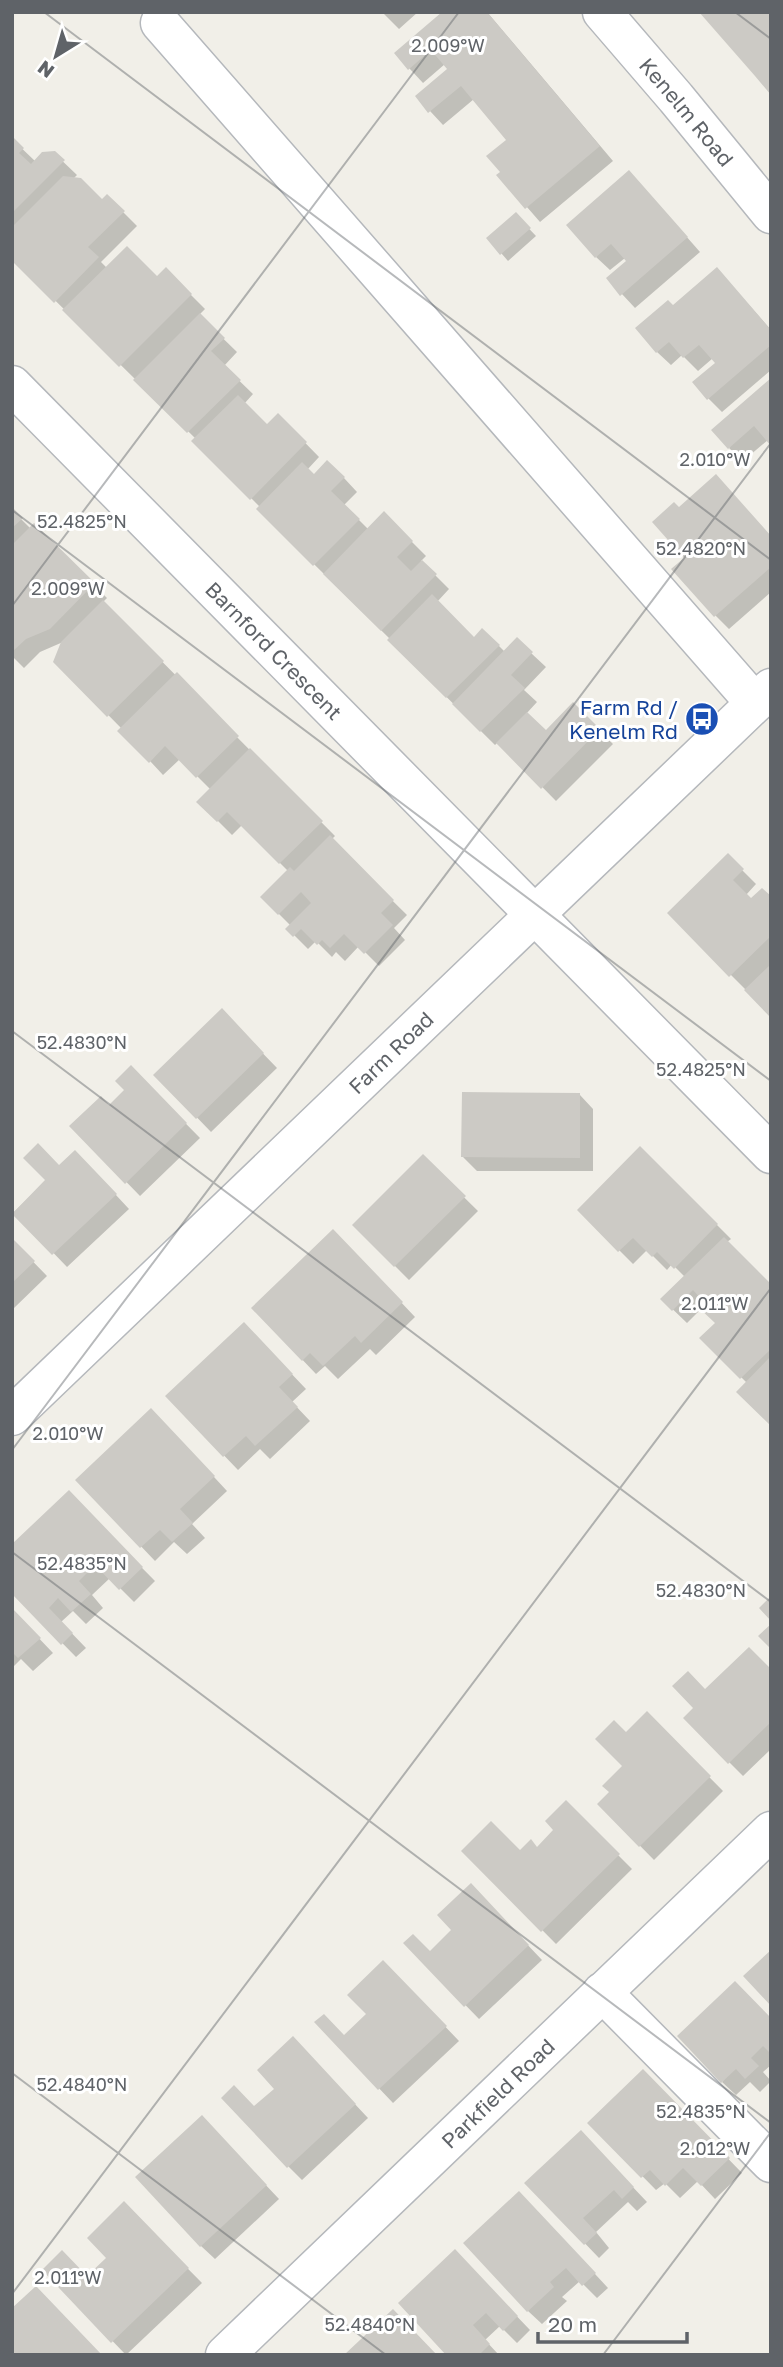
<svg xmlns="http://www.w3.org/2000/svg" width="783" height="2367" viewBox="0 0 783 2367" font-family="'Golos Text',sans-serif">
	<rect width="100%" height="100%" fill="#f1efe8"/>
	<path fill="#0003" d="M382 12H418L399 29Z
		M487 12 613 161 540 222 499 175 503 172 508 140 474 99 443 125 430 111 449 69 445 64 423 83 396 54Z
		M12 139 36 162 54 153 77 175 73 179 102 202 107 196 137 226 101 262 107 268 179 283 205 309 199 315 237 352 224 366 253 394 244 404 267 427 278 415 319 457 307 470 314 477 344 478 357 492 344 505 368 529 384 514 426 556 421 561 449 589 437 602 474 639 483 630 505 652 517 640 546 667 524 690 537 702 526 714 546 733 573 705 613 744 556 801 498 742 495 745 389 640 390 639 258 509 260 507 194 441 196 439 12 258Z
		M642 186 700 252 635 308 608 279 628 261 625 258 610 270 596 257Z
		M516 215 536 236 508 261 489 239Z
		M717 269 771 330V370L722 412 708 398 717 363 713 358 698 371 682 355 671 365 657 352 673 307Z
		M771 380 768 440 743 461 729 448Z
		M679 509 771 537V592L729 629 715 615 686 558Z
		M12 510 31 529 34 526 107 598 103 602 335 836 331 840 407 915 394 928 405 940 379 966 359 946 345 961 336 952 332 957 316 941 308 949 288 929 291 926 262 897 288 871 242 825 232 835 199 802 211 790 180 759 163 775 150 761 122 729 55 661 63 642 40 652 24 668 12 656Z
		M728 856 756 884 746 895 751 900 771 898V1015L669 913Z
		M222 1011 277 1068 211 1132 156 1075Z
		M131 1068 200 1138 140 1196 72 1126 109 1107 127 1090Z
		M580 1095 593 1109V1171H477L463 1157Z
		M640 1148 731 1239 727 1242 771 1287V1424L747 1383 702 1338 717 1324 702 1308 687 1323 662 1299 685 1277 672 1264 667 1270 647 1250 633 1264 579 1210Z
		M423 1157 478 1211 409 1280 354 1225Z
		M89 1166 129 1209 67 1267 14 1212 60 1167Z
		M12 1240 47 1276 12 1310Z
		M347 1245 415 1317 376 1355 370 1349 338 1379 325 1366 316 1374 253 1308Z
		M244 1324 306 1389 292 1402 310 1421 270 1459 260 1449 238 1470 167 1396Z
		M165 1424 227 1491 192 1524 205 1538 187 1554 174 1542 155 1561 78 1480Z
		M68 1493 155 1581 134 1602 110 1578 92 1595 103 1608 86 1624 73 1611 61 1622 86 1648 76 1657 12 1592Z
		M12 1610 53 1653 33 1671 21 1659 12 1668Z
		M771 1671V1749L743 1776 685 1718 695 1708 705 1691Z
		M647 1714 723 1791 654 1860 599 1804 611 1792 624 1766 626 1734Z
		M566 1803 632 1869 556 1944 464 1851 520 1853 538 1849 556 1830Z
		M484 1899 542 1960 479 2019 406 1944 430 1953Z
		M397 1976 459 2041 393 2103 317 2023 344 2037 368 2014Z
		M771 2020V2065L763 2072 771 2081 760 2092 750 2082 736 2095 722 2082Z
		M306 2052 368 2118 302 2180 288 2166 255 2108 276 2089Z
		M643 2071 742 2173 715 2199 698 2181 680 2198 665 2183 656 2190 590 2123Z
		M215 2131 279 2199 215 2259 201 2246Z
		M594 2146 647 2202 637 2211 628 2202 596 2232 609 2248 599 2258 527 2183Z
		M124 2204 202 2283 126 2355 44 2270 87 2278 108 2258Z
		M533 2207 608 2288 597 2298 580 2281 562 2297 567 2301 542 2324 528 2311Z
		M468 2265 530 2330 517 2343 500 2326 485 2340 499 2355H449Z"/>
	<path fill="#cccac5" d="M442 12H487L600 146 525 209 496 175 500 172 486 156 506 140 461 86 428 113 415 96 447 69 431 50 408 70 394 53Z
		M699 12H771V95L755 76Z
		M12 136 24 148 19 153 31 164 42 152 55 151 65 160 12 213Z
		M629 170 688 237 620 296 606 278 626 261 611 244 595 258 566 225Z
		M63 176 81 178 102 199 107 194 125 211 88 247 99 257 54 303 12 261V227Z
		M516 212 531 228 500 255 486 238Z
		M127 246 157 276 166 267 192 294 119 367 62 310Z
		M717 267 771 330V345L707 400 692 382 715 363 699 345 683 358 669 342 656 353 635 328 668 300 673 305Z
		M200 313 225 338 211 351 241 380 187 433 133 380Z
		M771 378V446L754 426 728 449 711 430Z
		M238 395 267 424 278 413 307 442 250 500 191 441Z
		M327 460 345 477 331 491 360 519 313 566 256 509 302 462 314 474Z
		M716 474 771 536V567L714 617 671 569 684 558 652 522 674 502 679 507Z
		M12 507 23 518 12 528Z
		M384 511 413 541 397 557 411 571 422 560 437 574 381 631 323 574Z
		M34 523 95 583 50 629 26 639 12 652V545Z
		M432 594 474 637 482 628 500 645 446 698 387 640Z
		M103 600 164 661 107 717 53 662 61 642Z
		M517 637 533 652 511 675 525 688 480 732 452 704Z
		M177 672 239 736 196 778 165 746 149 763 117 731Z
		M573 702 600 729 541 789 496 743 527 712 546 730Z
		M250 748 323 821 279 864 227 812 217 822 196 802Z
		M330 835 394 900 381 913 393 925 364 954 344 934 330 948 322 940 317 945 301 929 293 937 285 929 311 903 301 892 278 915 260 897 290 867 294 871Z
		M728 853 744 869 733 880 751 898 762 888 771 896V936L729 977 667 913Z
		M771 964V1018L744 990Z
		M222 1008 264 1053 196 1119 153 1075Z
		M131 1065 187 1123 125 1184 69 1126 101 1096 109 1105 124 1090 115 1081Z
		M462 1092 580 1093V1158L461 1157Z
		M38 1143 59 1165 75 1150 117 1194 52 1255 12 1214 45 1180 23 1158Z
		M640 1146 718 1224 674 1269 657 1252 652 1257 633 1238 618 1252 577 1210Z
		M423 1154 466 1196 394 1267 352 1225Z
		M333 1229 403 1302 361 1343 355 1336 323 1366 310 1353 302 1361 251 1308Z
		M724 1237 771 1284V1349L740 1379 699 1338 715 1323 697 1306 702 1300 693 1290 672 1311 660 1299Z
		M12 1238 35 1261 12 1283Z
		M244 1322 293 1374 279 1387 298 1407 255 1446 246 1436 223 1457 165 1396Z
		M771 1356V1426L736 1392Z
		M151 1408 215 1476 180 1509 193 1523 172 1542 160 1530 140 1548 75 1480Z
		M69 1490 143 1567 119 1590 95 1565 79 1581 91 1594 71 1612 58 1598 49 1608 73 1633 61 1645 12 1594V1544Z
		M771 1596V1621L759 1608Z
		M12 1608 41 1638 18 1658 12 1652Z
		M771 1624V1649L758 1636Z
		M749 1647 771 1669V1722L728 1764 683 1718 693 1708 672 1686 688 1671 705 1689Z
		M647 1711 711 1776 639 1847 597 1804 609 1792 602 1786 622 1766 595 1739 614 1720 626 1732Z
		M566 1800 620 1854 541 1932 461 1851 491 1821 520 1850 531 1839 537 1847 553 1830 545 1821Z
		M471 1883 529 1945 464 2007 403 1943 413 1934 430 1951 451 1930 437 1915Z
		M771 1950V2006L743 1976Z
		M383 1960 447 2026 378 2090 314 2022 324 2014 344 2035 366 2014 347 1995Z
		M735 1981 771 2018V2054L763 2046 751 2058 759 2066 745 2079 736 2069 721 2083 677 2036Z
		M293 2036 356 2104 287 2168 221 2098 234 2085 254 2106 274 2089 257 2070Z
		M643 2069 730 2158 701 2186 683 2168 665 2186 650 2170 641 2178 587 2123Z
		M202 2115 267 2185 200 2247 135 2177Z
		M581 2130 634 2187 622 2199 614 2190 583 2218 597 2233 584 2245 524 2183Z
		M519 2191 596 2273 582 2286 566 2268 550 2282 554 2287 527 2312 463 2243Z
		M124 2201 189 2268 111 2343 42 2270 62 2250 87 2276 106 2258 87 2238Z
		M455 2249 518 2316 503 2331 486 2313 473 2325 490 2344 479 2355H446L398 2303Z
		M36 2286 102 2355H12V2308Z
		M393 2309 437 2355H344Z"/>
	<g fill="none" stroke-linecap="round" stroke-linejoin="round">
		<g stroke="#b5b8bc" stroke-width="41">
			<g id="minor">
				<path id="s1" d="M602 12 676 98 771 214"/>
				<path d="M160 23 755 703"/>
				<path id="s2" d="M12 385 771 1154"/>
				<path id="s3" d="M12 1416 771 688"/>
				<path d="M602 1992 771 2163"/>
				<path id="s4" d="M225 2355 771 1831"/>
			</g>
		</g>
		<use href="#minor" stroke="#fff" stroke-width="38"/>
	</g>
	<path fill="none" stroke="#5f6368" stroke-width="2" stroke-opacity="0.45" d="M44 12 771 560M735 12 771 39M12 510 771 1081M12 606 459 12M12 1031 771 1602M12 1450 771 443M12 1552 771 2123M12 2073 386 2355M12 2294 771 1288M603 2355 771 2132"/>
	<defs>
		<g id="bus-disc" transform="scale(1.75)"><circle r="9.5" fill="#1a4fb4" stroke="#fff"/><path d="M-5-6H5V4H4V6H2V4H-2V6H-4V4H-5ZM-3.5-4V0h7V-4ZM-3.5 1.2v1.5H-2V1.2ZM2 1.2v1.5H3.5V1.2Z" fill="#fff"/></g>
	</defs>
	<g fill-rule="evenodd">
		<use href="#bus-disc" x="702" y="719"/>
	</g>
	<g text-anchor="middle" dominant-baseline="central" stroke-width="6" stroke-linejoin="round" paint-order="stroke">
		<g font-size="21" fill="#5f6368" stroke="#fff">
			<text stroke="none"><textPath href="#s1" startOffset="131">Kenelm Road</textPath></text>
			<text stroke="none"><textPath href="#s2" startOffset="373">Barnford Crescent</textPath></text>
			<text stroke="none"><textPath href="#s3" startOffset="525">Farm Road</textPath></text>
			<text stroke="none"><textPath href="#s4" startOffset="378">Parkfield Road</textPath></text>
		</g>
		<g font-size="21" fill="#164399" stroke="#fff" text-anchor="end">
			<text x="678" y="707">Farm Rd /<tspan x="678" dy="24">Kenelm Rd</tspan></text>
		</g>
	</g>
	<g font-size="18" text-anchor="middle" fill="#5f6368" stroke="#fff" stroke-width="6" stroke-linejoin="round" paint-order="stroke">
		<text x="448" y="52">2.009°W</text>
		<text x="715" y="466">2.010°W</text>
		<text x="82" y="528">52.4825°N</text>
		<text x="701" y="555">52.4820°N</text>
		<text x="68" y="595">2.009°W</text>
		<text x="82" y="1049">52.4830°N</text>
		<text x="701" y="1076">52.4825°N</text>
		<text x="715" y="1310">2.011°W</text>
		<text x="68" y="1440">2.010°W</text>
		<text x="82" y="1570">52.4835°N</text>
		<text x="701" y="1597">52.4830°N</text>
		<text x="82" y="2091">52.4840°N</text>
		<text x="701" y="2118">52.4835°N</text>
		<text x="715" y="2155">2.012°W</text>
		<text x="68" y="2284">2.011°W</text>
		<text x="370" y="2331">52.4840°N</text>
	</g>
	<rect width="783" height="2367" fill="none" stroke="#5f6368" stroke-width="28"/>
	<g transform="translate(56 56) rotate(217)" stroke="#ffffff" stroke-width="5" paint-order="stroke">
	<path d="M0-5L12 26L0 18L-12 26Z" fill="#5f6368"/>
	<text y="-10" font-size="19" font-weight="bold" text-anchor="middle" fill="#5f6368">N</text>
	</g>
	<path d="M538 2332v10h149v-10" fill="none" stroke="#5f6368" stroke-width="3.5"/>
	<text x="548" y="2332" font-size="21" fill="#5f6368" stroke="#ffffff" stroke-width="5" paint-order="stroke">20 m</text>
</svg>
